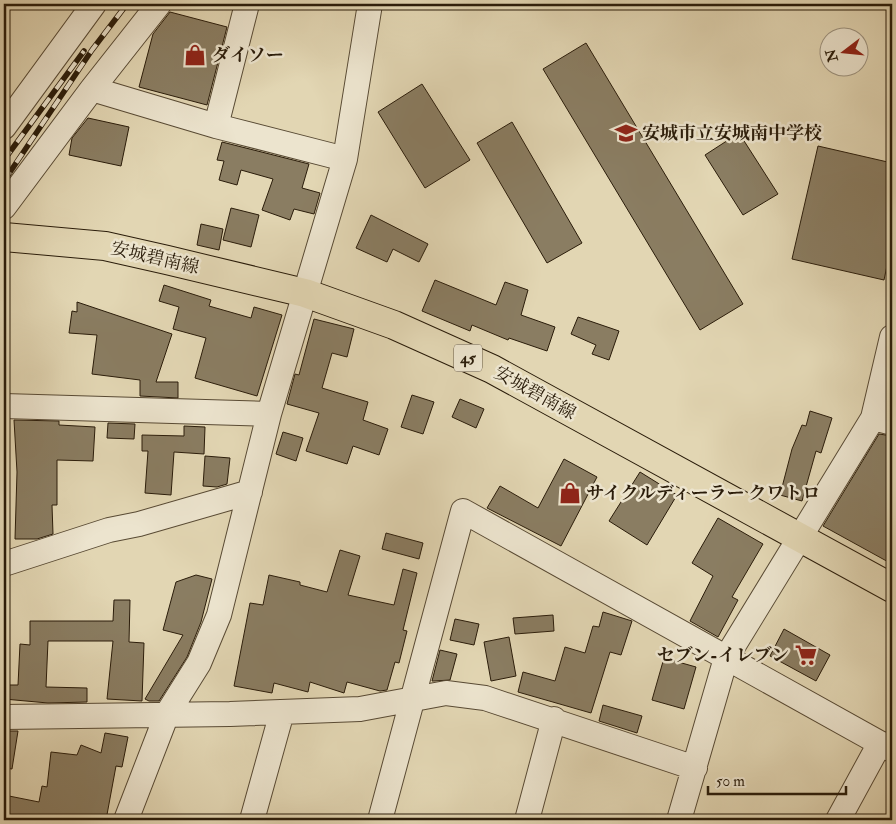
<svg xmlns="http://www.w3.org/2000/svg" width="896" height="824" viewBox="0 0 896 824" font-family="'IM FELL Double Pica','Noto Serif JP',serif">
	<rect width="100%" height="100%" fill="#e2d6b3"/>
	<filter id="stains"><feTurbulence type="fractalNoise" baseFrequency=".004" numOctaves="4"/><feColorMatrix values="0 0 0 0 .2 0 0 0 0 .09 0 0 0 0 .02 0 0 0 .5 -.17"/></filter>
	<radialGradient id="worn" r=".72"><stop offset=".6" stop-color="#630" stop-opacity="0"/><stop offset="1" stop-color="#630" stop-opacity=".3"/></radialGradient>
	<path fill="#8a7d62" stroke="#2a1c0a" d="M170 12 227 27 207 105 139 87 153 34Z
		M586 43 743 304 700 330 543 69Z
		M422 84 470 160 425 188 378 112Z
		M88 118 129 127 121 166 69 155 72 138Z
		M512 122 582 243 547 263 477 143Z
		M739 133 778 194 743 215 705 155Z
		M222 142 309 164 302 188 320 193 314 214 294 209 290 220 262 210 273 179 241 170 237 185 219 180 224 161 217 160Z
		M818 146 892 163V242L884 280 792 259Z
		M231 208 259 215 251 247 223 240Z
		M371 215 428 244 419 262 393 249 387 262 356 248Z
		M201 224 223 229 219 250 197 245Z
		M435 280 496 305 505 282 528 290 521 315 555 327 547 351 509 338 508 340 472 325 470 331 422 311Z
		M164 285 211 300 209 306 251 318 254 307 282 315 257 396 195 378 206 338 173 329 179 307 159 301Z
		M77 302 172 334 156 382H178V398L140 396V380L92 374 97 335 69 333 72 311 77 312Z
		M578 317 619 331 609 360 592 354 596 345 571 334Z
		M314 319 354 329 347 357 332 353 322 388 368 402 363 420 388 429 379 455 353 446 347 464 306 451 319 413 287 404 295 374 299 375Z
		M412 395 434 402 423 434 401 427Z
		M460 399 484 409 476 428 452 417Z
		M810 411 832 418 821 453 816 451 802 501 780 495 792 449 802 425 806 426Z
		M14 420 59 421V425L95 427 93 461 57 460V505H52L53 534 37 539H15L17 472Z
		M108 423 135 424 134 439 107 438Z
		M184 426 205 427 204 454 174 452 171 495 145 493 148 451H142V435L184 436Z
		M283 432 303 438 296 461 276 454Z
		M879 434 892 436V564L823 526Z
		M205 456 230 458 227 484 217 487 203 486Z
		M564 459 597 477 561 546 487 508 500 486 538 508Z
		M640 472 677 495 647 545 609 521Z
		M718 518 763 544 732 597 738 600 718 637 690 621 713 576 692 563Z
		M386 533 423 543 419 559 382 549Z
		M340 550 360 556 348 595 394 605 403 569 417 573 403 630 407 631 399 663 395 662 387 690 380 691 347 682 344 693 310 682 308 692 274 683 272 693 234 686 250 603 263 605 269 575 300 582V585L327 592Z
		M196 575 212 579 201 622 187 657 159 701H149L145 699 183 635 163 630 176 582Z
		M114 600H130L129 642 144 643 142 701 107 699 113 641H48L46 687 87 688V702L48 703 4 699V685H18L20 644 30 645V621H113Z
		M603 612 632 621 621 655 610 652 591 713 518 692 523 672 555 681 565 647 585 653 593 626 599 627Z
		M553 615 554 631 515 634 513 618Z
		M455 619 479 624 474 645 450 640Z
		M784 629 830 655 816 681 770 656Z
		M509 637 516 676 491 681 484 642Z
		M440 650 457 654 450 680 434 681H432Z
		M664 658 696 667 684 709 652 700Z
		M603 705 642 716 637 733 599 721Z
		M4 731H18L12 769 4 768Z
		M105 733 128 737 122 767 116 766 106 820H4V795L39 802 42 786 47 787 51 752 77 755 81 745 101 753Z"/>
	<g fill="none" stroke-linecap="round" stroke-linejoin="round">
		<g stroke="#584a34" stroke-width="26">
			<path id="minor" d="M159 4 92 89 216 126 247 4
				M216 126 345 159
				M4 127 94 4
				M4 207 92 89
				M4 406 269 414
				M873 418 892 337
				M4 564 109 530 139 524 250 492
				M4 717 230 714 360 709 446 693 485 698 695 768
				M126 820 167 714 199 663 219 615 269 414 345 159 370 4
				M252 820 282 712
				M380 820 463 511 892 750
				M527 820 554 719
				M679 820 726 658 873 418 892 423
				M838 820 880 743"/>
		</g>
		<g stroke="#2a1c0a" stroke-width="30">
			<path id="major" d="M4 237 105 246 167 260 305 293 394 325 492 369 892 588"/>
		</g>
		<use href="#minor" stroke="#ece4ce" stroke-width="24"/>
		<use href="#major" stroke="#e2d6b3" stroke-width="28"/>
		<g stroke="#2a1c0a" stroke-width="5.5">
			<path id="rail" d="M4 160 84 51
				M4 181 92 50 127 4"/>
		</g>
		<use href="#rail" stroke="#ece4ce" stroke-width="4" stroke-dasharray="11" stroke-linecap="butt"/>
	</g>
	<defs>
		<g id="shop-bare" transform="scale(1.725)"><path d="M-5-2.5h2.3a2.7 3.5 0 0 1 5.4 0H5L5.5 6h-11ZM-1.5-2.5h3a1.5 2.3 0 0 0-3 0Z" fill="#8f2418" stroke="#ece4ce" stroke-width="2.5" paint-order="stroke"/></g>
		<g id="school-bare" transform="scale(1.725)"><path d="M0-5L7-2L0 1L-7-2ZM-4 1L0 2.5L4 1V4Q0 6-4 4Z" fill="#8f2418" stroke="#ece4ce" stroke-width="2.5" paint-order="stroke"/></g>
		<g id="supermarket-bare" transform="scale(1.725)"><path d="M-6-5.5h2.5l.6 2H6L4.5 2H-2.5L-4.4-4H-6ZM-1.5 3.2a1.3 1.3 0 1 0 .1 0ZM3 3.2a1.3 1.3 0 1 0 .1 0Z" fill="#8f2418" stroke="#ece4ce" stroke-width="2.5" paint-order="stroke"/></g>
	</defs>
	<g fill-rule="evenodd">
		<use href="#shop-bare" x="195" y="55"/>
		<use href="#school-bare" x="626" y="133"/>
		<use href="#shop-bare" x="570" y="493"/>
		<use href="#supermarket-bare" x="806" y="655"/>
	</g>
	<g text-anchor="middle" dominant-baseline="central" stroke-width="5" stroke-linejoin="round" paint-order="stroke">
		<rect fill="#ece4ce" stroke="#645845" stroke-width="1" x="454" y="344.5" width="28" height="27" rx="4"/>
		<g font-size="16" font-weight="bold" fill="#2a1c0a">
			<text x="468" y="358">45</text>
		</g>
		<g font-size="18" font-weight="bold" fill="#2a1c0a" stroke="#ece4ce" text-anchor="start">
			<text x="212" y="55">ダイソー</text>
			<text x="642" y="133">安城市立安城南中学校</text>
			<text x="586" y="493">サイクルディーラー クワトロ</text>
			<text x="789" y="655" text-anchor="end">セブン-イレブン</text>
		</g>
		<g font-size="18" fill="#2a1c0a" stroke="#ece4ce">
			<text transform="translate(155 258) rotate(13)">安城碧南線</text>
			<text transform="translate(535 393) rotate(29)">安城碧南線</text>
		</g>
	</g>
	<rect width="896" height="824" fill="none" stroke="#e2d6b3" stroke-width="20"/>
	<rect x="5" y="5" width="886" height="814" fill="none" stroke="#2a1c0a" stroke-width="2.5"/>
	<rect x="10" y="10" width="876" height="804" fill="none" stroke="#2a1c0a"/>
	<g transform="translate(844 52) rotate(254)"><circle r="24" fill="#ece4ce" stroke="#9e9480"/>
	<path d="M0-4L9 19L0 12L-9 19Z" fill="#8f2418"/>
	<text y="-8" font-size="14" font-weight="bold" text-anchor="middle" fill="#2a1c0a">N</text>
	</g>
	<path d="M708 786v8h138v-8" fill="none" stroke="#2a1c0a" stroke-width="2.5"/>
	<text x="716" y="786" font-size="15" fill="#2a1c0a" stroke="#ece4ce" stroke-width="4" paint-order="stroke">50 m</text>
	<rect width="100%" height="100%" filter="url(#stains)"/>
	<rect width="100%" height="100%" fill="url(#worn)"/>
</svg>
